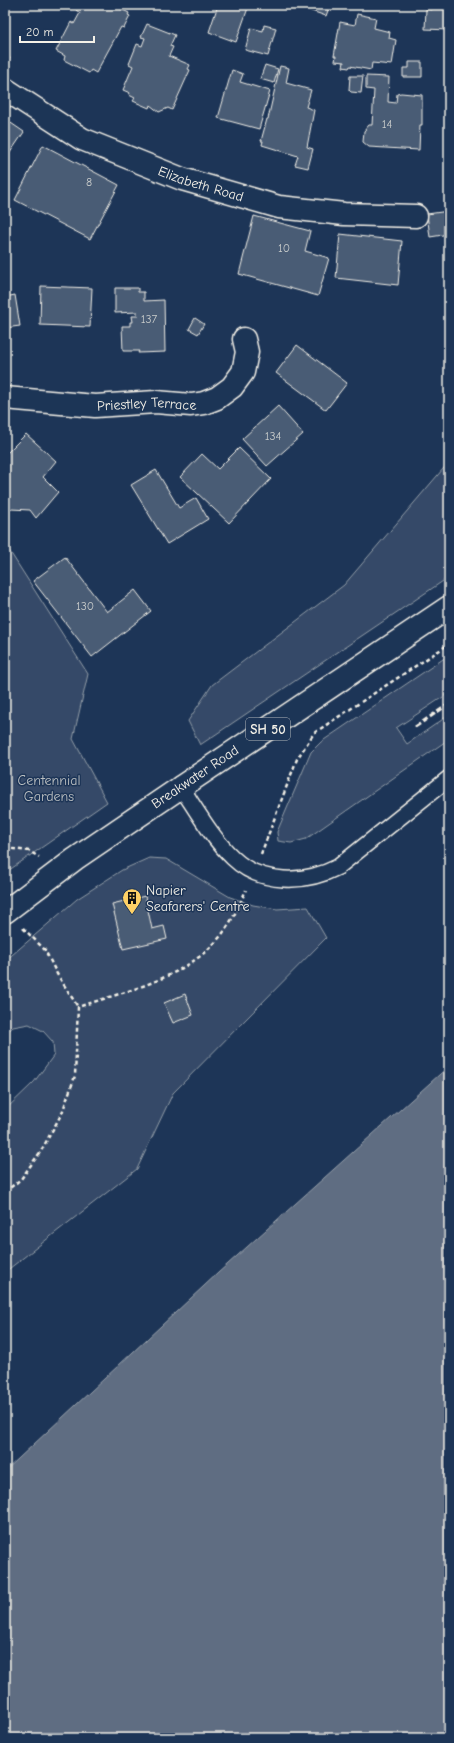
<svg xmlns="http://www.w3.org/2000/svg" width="454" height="1743" viewBox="0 0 454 1743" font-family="'Comic Neue',sans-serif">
	<rect width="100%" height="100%" fill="#1d3557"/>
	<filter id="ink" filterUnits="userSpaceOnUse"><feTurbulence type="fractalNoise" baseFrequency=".025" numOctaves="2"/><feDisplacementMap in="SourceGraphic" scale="8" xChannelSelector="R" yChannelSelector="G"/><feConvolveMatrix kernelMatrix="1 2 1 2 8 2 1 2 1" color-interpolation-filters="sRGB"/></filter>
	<g filter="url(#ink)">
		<path fill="#354a67" stroke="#949ea8" d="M449 462V577L200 745 188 721 212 685 344 585Z
			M5 544 88 674 73 739 107 802 5 873Z
			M449 655V693L396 728 407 744 449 715V739L306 839 291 843 278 841 277 832 311 752 321 742Z
			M149 858 166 859 230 897 253 905 277 909 308 907 326 938 173 1093 137 1169 5 1272V1110L34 1082 54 1055 53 1042 43 1031 29 1024 13 1027 5 1034V961L77 899 122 870Z"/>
		<path fill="#5e6d82" stroke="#9aa2ab" d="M449 1066V1738H5V1471L218 1273Z"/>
		<path fill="#485b74" stroke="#f4f1e8" d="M78 5H113L129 13 128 15 130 16 124 28 121 27 96 73 91 70 89 73 64 60 65 56 56 51 71 22 74 24 80 13 76 10Z
			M209 5H249L236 42 209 32 217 8Z
			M297 5H330L326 16 297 6Z
			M432 5H449V30L425 29 426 9 432 10Z
			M357 14 376 18 374 28 390 32 389 38 396 40 392 65 372 63 371 70 350 66 349 68 343 67 344 62 335 61 336 56H334L340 22 355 25Z
			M147 24 175 35 170 46 173 47 169 56 190 65 188 69 190 70 172 110 168 108 159 112 150 105 149 108 133 101 135 98 129 95 130 93 123 90 133 66 129 64 137 44 142 46 145 38 141 37Z
			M264 25 276 28 268 56 245 50 251 28 263 31Z
			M5 55 10 58 5 66Z
			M409 62H422V77H403V68H409Z
			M265 65 278 69 274 83 260 79Z
			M280 66 289 68 286 83 311 90 306 107 314 110 307 147 313 149 308 168 295 165 298 156 262 145 263 141H261L267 119H268Z
			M232 70 243 74 240 82 270 91 259 129 218 118Z
			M350 76H363L361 93 351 92 349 90Z
			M366 76 389 77 388 102 396 103 397 94 401 93 422 95V125H420L419 150 369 147 363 142 364 131 369 125H372L374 90 366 89Z
			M446 90H449V123H446Z
			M5 119 24 132 5 160Z
			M43 145 119 185 90 239 15 200Z
			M449 211V234L430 237 427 214Z
			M254 216 310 231 305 251 329 258 318 296 239 274Z
			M340 234 402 241 398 285 336 278Z
			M41 286 92 288 90 327 40 325Z
			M115 288H138V292H144V301L164 300 165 352 138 353 139 351H123L122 326H130V322H133L132 316H137V312L115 313Z
			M15 295 20 326 5 328V297Z
			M195 318 204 324 198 334 189 329Z
			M297 345 347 383 326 410 276 373Z
			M278 406 303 434 267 466 242 439Z
			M26 434 56 461 43 477 58 492 36 518 30 510 11 509 5 504V455Z
			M239 448 271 479 229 523 180 477 202 454 218 469Z
			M156 470 179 508 196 498 208 519 167 544 131 485Z
			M65 557 107 612 135 590 151 611 92 657 33 581Z
			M145 896 152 929 164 926 167 939 123 949 112 904Z
			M185 994 193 1015 173 1023 164 1003Z"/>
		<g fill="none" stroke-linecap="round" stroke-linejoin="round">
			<g stroke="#f4f1e8" stroke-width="18">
				<path id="lane" d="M181 787C197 811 212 838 233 858 261 885 305 884 338 867L449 778"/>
			</g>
			<g stroke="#f4f1e8" stroke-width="25">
				<g id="street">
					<path id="s1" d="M5 89 82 139 182 179 279 207 344 214 416 216"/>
					<path id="s2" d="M5 398 95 406 156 402 191 405 204 403 217 398 232 387 243 372 247 352 244 339"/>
				</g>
			</g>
			<g stroke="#f4f1e8" stroke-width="25">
				<path id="secondary" d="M5 912 75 859 181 787"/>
			</g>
			<g stroke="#f4f1e8" stroke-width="25">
				<path id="highway" d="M181 787 449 607"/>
			</g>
			<path stroke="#f4f1e8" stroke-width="2.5" stroke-dasharray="4 3" stroke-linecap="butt" d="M5 848 29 851 39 857
				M261 854 297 759 314 733 449 644
				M23 928 45 950 57 974 78 1007
				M5 1192 21 1179 41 1151 62 1113 75 1076 78 1007C129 990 189 978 223 933 232 921 240 904 246 890"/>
			<use href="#lane" stroke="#1d3557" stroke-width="15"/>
			<use href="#street" stroke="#1d3557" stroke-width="22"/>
			<use href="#secondary" stroke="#1d3557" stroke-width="22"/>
			<use href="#highway" stroke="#1d3557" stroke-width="22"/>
			<path stroke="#f4f1e8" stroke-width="3" stroke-dasharray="6 3" stroke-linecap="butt" d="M415 727 449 704"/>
		</g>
	</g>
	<defs>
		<g id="building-pin" transform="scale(1)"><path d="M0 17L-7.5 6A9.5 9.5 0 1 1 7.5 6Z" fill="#ffd166" stroke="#1d3557"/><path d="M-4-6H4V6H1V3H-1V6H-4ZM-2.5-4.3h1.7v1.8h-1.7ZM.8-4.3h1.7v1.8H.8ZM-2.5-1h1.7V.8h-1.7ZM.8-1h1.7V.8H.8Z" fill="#111"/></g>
	</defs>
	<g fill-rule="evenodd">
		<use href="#building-pin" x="132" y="898"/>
	</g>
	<g text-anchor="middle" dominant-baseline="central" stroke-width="3" stroke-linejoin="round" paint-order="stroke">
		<g font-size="12" fill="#c9cccb">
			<text x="387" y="124">14</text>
			<text x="89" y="182">8</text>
			<text x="284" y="248">10</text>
			<text x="149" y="319">137</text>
			<text x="273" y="436">134</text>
			<text x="85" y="606">130</text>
		</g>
		<rect fill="#1d3557" stroke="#b4b9bc" stroke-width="1" x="246" y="718" width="44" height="22" rx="3"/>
		<g font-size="13" font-weight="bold" fill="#f4f1e8">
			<text x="268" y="729">SH 50</text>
		</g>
		<g font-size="14" fill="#f4f1e8" stroke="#1d3557">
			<text stroke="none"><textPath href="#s1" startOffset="219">Elizabeth Road</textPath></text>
			<text stroke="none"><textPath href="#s2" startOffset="142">Priestley Terrace</textPath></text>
			<text transform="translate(195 777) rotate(-34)">Breakwater Road</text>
		</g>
		<g font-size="14" fill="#bbbfc1" stroke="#1d3557">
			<text x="49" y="780">Centennial<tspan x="49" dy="16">Gardens</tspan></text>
		</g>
		<g font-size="14" fill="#f4f1e8" stroke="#1d3557" text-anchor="start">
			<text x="146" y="890">Napier<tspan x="146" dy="16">Seafarers' Centre</tspan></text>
		</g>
	</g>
	<rect width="454" height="1743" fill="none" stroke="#1d3557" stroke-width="20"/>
	<rect x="10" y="10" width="434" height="1723" fill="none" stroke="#f4f1e8" stroke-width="1.5" filter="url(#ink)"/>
	<path d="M20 36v6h74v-6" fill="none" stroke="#f4f1e8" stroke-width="2"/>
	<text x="26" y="36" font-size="12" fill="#f4f1e8" stroke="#1d3557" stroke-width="3" paint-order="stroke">20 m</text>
</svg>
